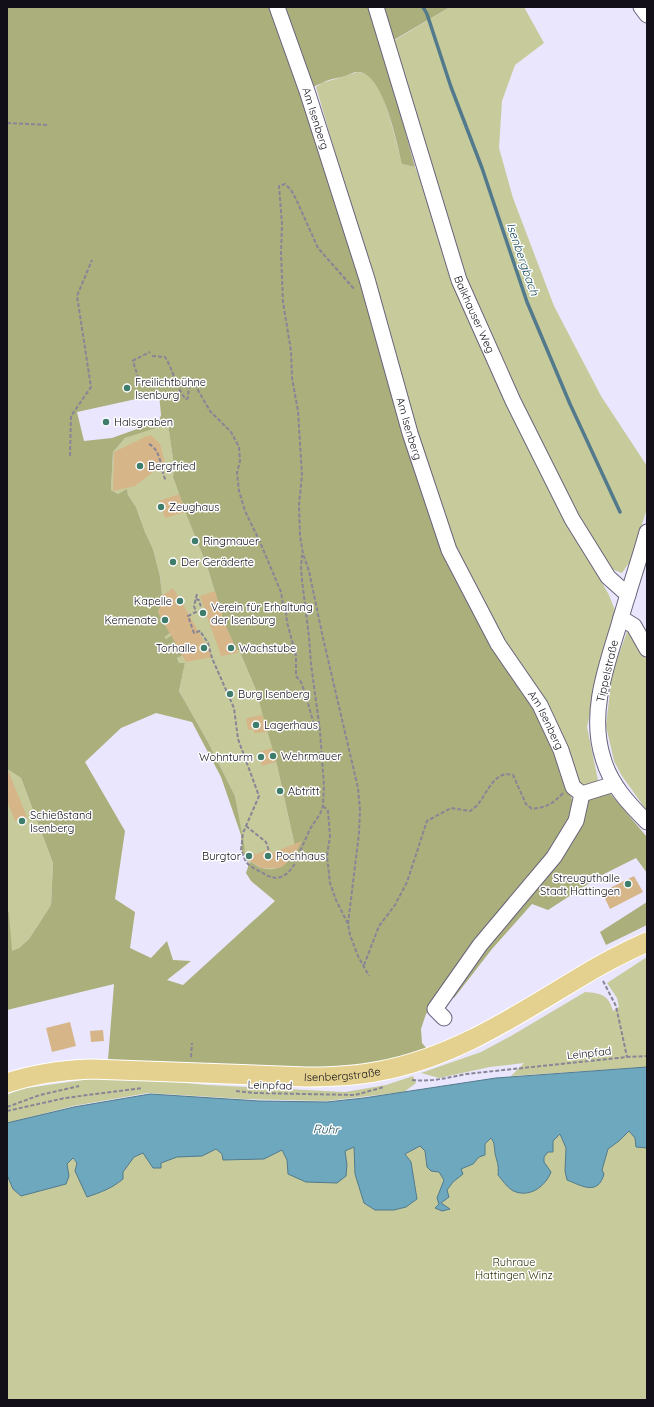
<svg xmlns="http://www.w3.org/2000/svg" width="654" height="1407" viewBox="0 0 654 1407" font-family="Quicksand,sans-serif">
	<rect width="100%" height="100%" fill="#eae6fd"/>
	<path fill="#c7cb9b" d="M450 7H524L544 43 515 65 502 101 499 148 513 198 554 306 601 396 647 466V508L631 560 622 573 608 568 577 514 530 418 463 274 390 43Z
		M358 72C363 73 368 74 372 78 386 93 396 143 402 164L415 167 566 520 609 595 616 613 600 669 587 727 598 780 589 786 579 783 500 643 454 551 413 432 383 316 316 87 322 83Z
		M168 423 174 466 173 477 183 504H184V507L207 566 224 622 236 650H239L256 690 264 717 277 765 296 851C289 863 277 873 262 868 259 867 255 864 251 862L249 864 248 862 249 861 242 851 244 850 235 796 208 742 179 691 185 663H179L177 658 182 655 172 636 166 639 165 637 170 633 158 612 164 598 162 596 160 576 153 549 145 532 136 507 128 495 127 490 118 494 111 490 113 452 125 438Z
		M628 629 647 660V811L622 776 614 761 606 726 612 673Z
		M7 769 21 778 53 863 51 905 29 939 19 948 11 952 9 913 7 908Z
		M647 957V1067L511 1076 524 1063 490 1067 439 1078 421 1073 481 1052 511 1036 585 992C601 993 609 995 613 1011L619 1007 617 998 607 983Z
		M111 1076 208 1085 345 1092 386 1085 413 1076 416 1083 404 1092 326 1101 244 1099 148 1093 73 1106 7 1123V1095L20 1089Z
		M608 1130 647 1131V1400H7V1171L29 1166 69 1162 72 1158 76 1162 136 1156 143 1153 145 1155 256 1145Z"/>
	<path fill="#abaf7c" fill-rule="evenodd" d="M7 7H450L382 47 415 167 402 164C397 144 383 70 357 72 353 72 349 75 345 76 338 78 329 79 322 83 315 86 309 89 302 91L446 553 558 752 559 772 569 787 572 800 608 791 647 837V873L636 858 602 875 548 910 532 904 492 949 454 998 443 990 426 1014 421 1029 422 1043 429 1051 386 1063 338 1068H229L108 1060 114 984 7 1010V908L9 913 12 951 19 948 29 939 51 905 53 863 21 778 7 769ZM159 394 161 415 159 421 112 438 84 441 77 412ZM168 424 174 466 173 477 183 505 185 504 183 506 207 566 224 622 236 650H239L256 690 263 716 277 765 296 851C289 863 277 873 262 868 258 867 255 864 251 862L249 864 248 862 249 861 245 852 243 851 245 850 235 796 208 742 179 691 185 663H179L177 658 183 655 172 635 166 639 165 637 170 633 158 612 164 598 162 595 160 576 153 549 145 532 136 507 128 495 127 489 118 494 111 490 113 452 125 438ZM156 713 192 722 221 777 241 835 242 851 249 864 246 873 251 881 275 901 183 985 167 980 191 961 173 960 167 941 151 958 130 948 135 912 115 899 125 831 85 762 121 728Z
		M647 902V925L606 945 600 932Z"/>
	<path fill="#6da8be" stroke="#527a8c" d="M647 1067V1148L636 1147 635 1138 629 1131 619 1141 608 1149 602 1170 604 1174C598 1196 582 1186 567 1180L565 1171 566 1148 560 1134 553 1141V1152H548L544 1157V1162L551 1172C546 1185 532 1197 516 1192 509 1190 503 1181 498 1175 499 1164 497 1163 495 1153 494 1147 495 1143 491 1138L485 1144V1155L479 1157 473 1164 461 1169 463 1174 453 1182 447 1190 449 1197 441 1203 450 1209 442 1211 435 1208 439 1204 437 1198 444 1180 439 1172 431 1171 427 1167 425 1151 420 1146 405 1154 411 1162 417 1199 406 1207 394 1210H375L364 1203 355 1174 354 1147 345 1151 347 1165 346 1176 337 1183 306 1182 288 1174 287 1160 282 1150 264 1159 223 1160 222 1154 216 1149 202 1156 177 1157 161 1163V1168H153L143 1153 134 1157 123 1172V1179C111 1189 101 1192 87 1197L75 1171 77 1163 73 1158 67 1164 69 1176 66 1184 21 1196 13 1189 7 1175V1123L74 1107 150 1094 259 1101 327 1102 364 1098 496 1078Z"/>
	<g fill="none" stroke-linecap="round" stroke-linejoin="round">
		<path stroke="#527a8c" stroke-width="3.5" d="M423 7 427 14 451 87 482 168 527 302 570 404 620 512"/>
	</g>
	<path fill="#d6b589" d="M151 435 160 444 165 463 135 486 113 491 114 452 147 436Z
		M179 494 185 512 165 518 159 501Z
		M173 588 184 606 213 657 186 662 158 612 164 598 162 596Z
		M215 591 224 622 238 653 221 656 200 596Z
		M262 715 267 732 254 733V729L248 730 246 718Z
		M272 748 276 762 262 766 258 752Z
		M7 768 27 817 15 821 7 801Z
		M302 841 293 857 282 867 276 868H262L245 858 267 850 268 851 270 850 272 853Z
		M634 876 643 892 610 909 602 892Z
		M70 1022 76 1046 52 1052 46 1028Z
		M103 1030 104 1041 91 1042 90 1031Z"/>
	<g fill="none" stroke-linecap="round" stroke-linejoin="round">
		<g stroke="#69637c" stroke-width="17">
			<g id="minor">
				<path id="s1" d="M277 7 307 91 367 279 410 433 449 550 498 644 540 705 561 750 573 787 582 794 614 784"/>
				<path id="s2" d="M376 7 459 280 513 401 572 519 608 577 628 595"/>
				<path d="M641 7 647 15"/>
				<path d="M647 532C638 564 627 596 618 628 605 670 589 715 603 758 610 784 629 804 647 822"/>
				<path d="M621 618 634 626 647 649"/>
				<path d="M444 1018 435 1009 480 945 554 857 576 821 582 794"/>
			</g>
		</g>
		<g stroke="#fff" stroke-width="21">
			<g id="major">
				<path id="s3" d="M7 1083C34 1074 63 1070 91 1069L307 1077C332 1077 356 1076 380 1071 456 1057 518 1014 582 976 603 963 625 952 647 942"/>
			</g>
		</g>
		<path stroke="#888596" stroke-width="2" stroke-dasharray="4 2" stroke-linecap="butt" d="M7 123 49 125
			M152 356 165 357C172 367 178 392 186 399L188 398 189 381 191 378 210 411 231 432 239 447 240 461 237 473 239 491 245 511 260 542 281 592 283 605 286 612 287 622 296 656V676L301 682 305 693 313 721 315 727 319 730
			M134 386 140 384 133 361 134 360 150 352
			M149 444C162 451 160 469 166 481
			M70 456 71 416 91 387 77 296 92 260
			M197 594 194 606 196 612 188 616 194 633 200 631 208 643 212 658 234 708 238 739 259 796 243 833 241 850 246 862 250 866 268 876 275 878 281 877 288 873 294 865 310 829 320 814 323 806 324 786 320 731 311 664 309 637 302 580 301 568 302 555
			M196 599 199 600 202 611
			M323 806 328 811 330 836 327 856 330 883 336 900 348 924 350 935 358 956 369 976
			M246 826 266 842 269 851
			M348 924 359 833 360 810 358 788 323 638 309 571 303 554 300 536 299 505 302 475 298 411 292 378 291 351 283 302 281 253 282 224 279 186 285 184 291 190 296 199 318 248 355 290
			M364 965 379 926 395 905 407 882 427 821 451 808 470 811C473 809 477 806 479 803 488 791 495 770 513 775L526 804 532 809C547 807 553 804 563 793
			M603 981 616 1006 627 1057
			M191 1057 192 1043
			M412 1080C431 1082 447 1078 466 1074L627 1057 647 1056
			M236 1091 254 1093 355 1095 384 1087
			M7 1107 40 1095 79 1086
			M7 1111 65 1098 142 1088"/>
		<use href="#minor" stroke="#fff" stroke-width="15"/>
		<use href="#major" stroke="#e5d18f" stroke-width="19"/>
	</g>
	<g fill="#3e7d6b" stroke="#fff" stroke-width="1.5">
		<circle cx="127" cy="388" r="4"/>
		<circle cx="106" cy="422" r="4"/>
		<circle cx="140" cy="466" r="4"/>
		<circle cx="161" cy="507" r="4"/>
		<circle cx="195" cy="541" r="4"/>
		<circle cx="173" cy="562" r="4"/>
		<circle cx="180" cy="601" r="4"/>
		<circle cx="203" cy="613" r="4"/>
		<circle cx="165" cy="620" r="4"/>
		<circle cx="204" cy="648" r="4"/>
		<circle cx="231" cy="648" r="4"/>
		<circle cx="230" cy="694" r="4"/>
		<circle cx="256" cy="725" r="4"/>
		<circle cx="273" cy="756" r="4"/>
		<circle cx="261" cy="757" r="4"/>
		<circle cx="280" cy="791" r="4"/>
		<circle cx="22" cy="821" r="4"/>
		<circle cx="249" cy="856" r="4"/>
		<circle cx="268" cy="856" r="4"/>
		<circle cx="628" cy="884" r="4"/>
	</g>
	<g text-anchor="middle" dominant-baseline="central" stroke-width="3" stroke-linejoin="round" paint-order="stroke">
		<g font-size="11" fill="#120f19" stroke="#fff">
			<text stroke="none"><textPath href="#s1" startOffset="118">Am Isenberg</textPath></text>
			<text stroke="none"><textPath href="#s2" startOffset="323">Balkhauser Weg</textPath></text>
			<text stroke="none"><textPath href="#s1" startOffset="442">Am Isenberg</textPath></text>
			<text transform="translate(607 671) rotate(-77)">Tippelstraße</text>
			<text stroke="none"><textPath href="#s1" startOffset="766">Am Isenberg</textPath></text>
			<text transform="translate(589 1053) rotate(-6)">Leinpfad</text>
			<text stroke="none"><textPath href="#s3" startOffset="337">Isenbergstraße</textPath></text>
			<text transform="translate(270 1085) rotate(2)">Leinpfad</text>
		</g>
		<g font-size="11" fill="#120f19" stroke="#fff" text-anchor="start">
			<text x="135" y="382">Freilichtbühne<tspan x="135" dy="13">Isenburg</tspan></text>
			<text x="114" y="422">Halsgraben</text>
			<text x="148" y="466">Bergfried</text>
			<text x="169" y="507">Zeughaus</text>
			<text x="203" y="541">Ringmauer</text>
			<text x="181" y="562">Der Geräderte</text>
			<text x="172" y="601" text-anchor="end">Kapelle</text>
			<text x="211" y="607">Verein für Erhaltung<tspan x="211" dy="13">der Isenburg</tspan></text>
			<text x="157" y="620" text-anchor="end">Kemenate</text>
			<text x="196" y="648" text-anchor="end">Torhalle</text>
			<text x="239" y="648">Wachstube</text>
			<text x="238" y="694">Burg Isenberg</text>
			<text x="264" y="725">Lagerhaus</text>
			<text x="281" y="756">Wehrmauer</text>
			<text x="253" y="757" text-anchor="end">Wohnturm</text>
			<text x="288" y="791">Abtritt</text>
			<text x="30" y="815">Schießstand<tspan x="30" dy="13">Isenberg</tspan></text>
			<text x="241" y="856" text-anchor="end">Burgtor</text>
			<text x="276" y="856">Pochhaus</text>
			<text x="620" y="878" text-anchor="end">Streuguthalle<tspan x="620" dy="13">Stadt Hattingen</tspan></text>
		</g>
		<g font-size="11" fill="#2f3107" stroke="#fff">
			<text x="514" y="1262">Ruhraue<tspan x="514" dy="13">Hattingen Winz</tspan></text>
		</g>
		<g font-size="12" font-style="italic" fill="#184b5b" stroke="#fff">
			<text transform="translate(523 259) rotate(71)">Isenbergbach</text>
			<text transform="translate(326 1129) rotate(2)">Ruhr</text>
		</g>
	</g>
	<rect width="654" height="1407" fill="none" stroke="#120f19" stroke-width="16"/>
</svg>
